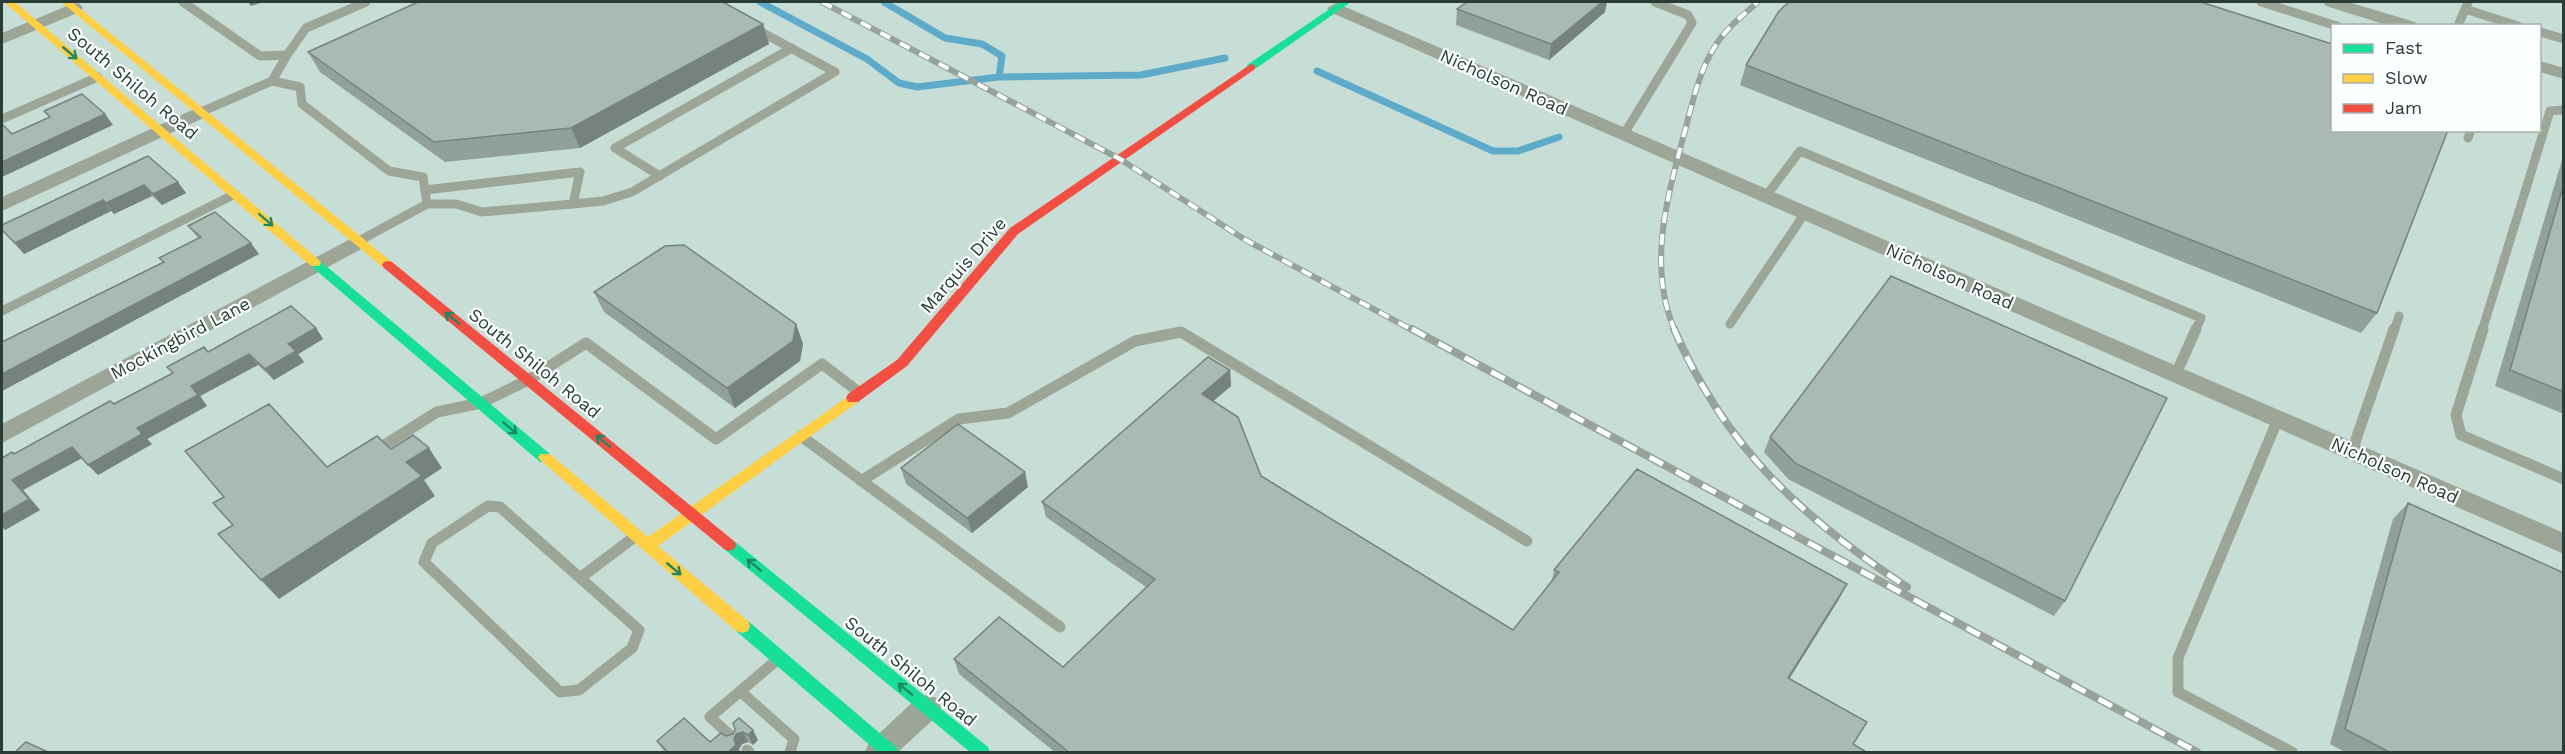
<svg xmlns="http://www.w3.org/2000/svg" width="2565" height="754" viewBox="0 0 2565 754" font-family="'Work Sans',sans-serif">
	<rect width="100%" height="100%" fill="#c6ded6"/>
	<g fill="none" stroke-linecap="round" stroke-linejoin="round">
		<path stroke="#5eaac9" stroke-width="7" d="M760 2 867 59 899 83 917 87 999 77 1141 75 1225 58
			M884 2 945 38 982 44 1002 56 999 77
			M1317 71 1493 151H1518L1559 137"/>
		<path stroke="#9da597" stroke-width="9" d="M183 2 260 56 287 55 272 81 300 87 302 104 389 171 423 177 427 204 359 241
			M2261 2 2337 26
			M2465 9 2518 26
			M2458 26 2468 2
			M2540 32 2564 39
			M287 55 306 28 366 2
			M201 112 272 81
			M2 119 98 77
			M1624 134 1692 23 1688 15 1655 2
			M2468 138 2471 130
			M660 176 615 148 792 48
			M425 190 580 172 573 204 482 212 456 204H427
			M1766 196 1800 151 2201 318 2195 331
			M573 204 603 201 632 192 835 72 754 28
			M2 311 235 194
			M1730 324 1805 213
			M2394 331 2399 316
			M2482 331 2550 111 2564 110"/>
		<path stroke="#9da597" stroke-width="11" d="M2483 329 2456 415 2461 435 2564 479
			M2176 374 2196 329
			M2278 419 2178 658V692L2292 752
			M801 436 1060 627
			M375 451 437 412 481 403 528 380 586 343 716 439 822 364 860 393
			M2352 451 2394 329
			M861 481 959 419 1008 413 1135 341 1181 332 1527 541
			M488 506 500 507 639 630 632 648 579 690 560 692 424 562 432 543Z
			M580 578 633 538
			M740 691 794 739 790 752
			M733 738 710 717 777 660
			M747 750 749 752"/>
		<path fill="#9da597" fill-rule="evenodd" d="M2323 2H2348L2415 22 2417 26H2390L2326 6Z
			M74 3 80 4 83 8 80 12 2 44V33Z
			M1336 3 2564 533V554L1330 12 1327 8Z
			M2540 61 2564 68V79L2540 72Z
			M201 106 208 108 210 112 208 116 2 211V197Z
			M358 235 365 237 368 242 365 247 2 443V424Z
			M927 695 937 698 941 707 937 716 898 752H865L869 743 917 698Z"/>
		<path fill="#16e098" fill-rule="evenodd" d="M1340 2H1351L1255 69H1247V65Z
			M315 259 319 260 550 454 552 458 550 462H540L311 266 309 263 311 260Z
			M729 539 734 541 988 747 990 752H970L724 549 722 545 724 541Z
			M742 619 748 621 896 747 898 752H878L736 631 734 626 736 621Z"/>
		<path fill="#ffcf43" fill-rule="evenodd" d="M4 2H15L319 260 321 263 319 266H311Z
			M61 2H72L392 262 394 265 392 268H384Z
			M853 393 858 394 860 398 858 402 658 546 748 621 750 626 748 631 742 633 736 631 538 458 540 454H550L648 537Z"/>
		<path fill="#f24e42" fill-rule="evenodd" d="M1251 64 1255 65V69L1018 234 907 366 858 402H848L846 398 848 394 897 360 1010 228Z
			M388 261 392 262 734 541 736 545 734 549 729 551 724 549 384 268 382 265 384 262Z"/>
		<g stroke="#97a29a" stroke-width="6">
			<path id="rail-far1" d="M822 2 1120 159 1244 239 1414 331
				M1675 331C1647 266 1667 199 1684 134 1692 105 1698 74 1714 48 1725 29 1742 16 1758 2"/>
		</g>
		<g stroke="#97a29a" stroke-width="8">
			<path id="rail" d="M1412 329 2197 752
				M1674 329C1725 447 1802 518 1907 587"/>
		</g>
		<use href="#rail-far1" stroke="#fbfffe" stroke-width="4" stroke-dasharray="11" stroke-linecap="butt"/>
		<use href="#rail" stroke="#fbfffe" stroke-width="5" stroke-dasharray="15" stroke-linecap="butt"/>
	</g>
	<path fill="#91a099" d="M1457 9 1605 12 1549 60 1456 25Z
		M763 24 769 44 580 148 445 162 320 72 308 52Z
		M1746 65 2377 313 2361 333 1740 85Z
		M2564 153V414L2495 386Z
		M148 156 186 193 162 205 152 196 114 214 111 211 24 254 2 230Z
		M188 226 259 254 2 391V342L163 262 159 258 198 238Z
		M594 292 796 324 803 344 800 361 735 408 604 312Z
		M316 328 323 339 298 354 304 362 274 380 258 365 200 396 207 406 147 439 152 444 98 475 82 458 23 490 40 510 5 530 14 454 173 373 208 352Z
		M1230 370 1231 386 1213 401 1261 476 1513 630 1552 581 1554 570 1839 599 1789 679 1854 744 1868 753H1056L959 674 954 659 1063 667 1146 587 1046 517 1042 502Z
		M1770 437 2065 601 2054 616 1788 479 1764 452Z
		M901 468 1028 487 972 533 906 484Z
		M2408 503 2564 753H2347L2330 744 2393 519Z
		M735 729 758 740 753 745 748 742 742 744 739 749 740 753H665L657 741 710 742 733 734Z"/>
	<path fill="#76827d" d="M248 2H263L251 6Z
		M1602 2H1607L1605 12 1549 60 1551 44Z
		M763 24 769 44 580 148 571 128Z
		M105 114 113 125 2 177V162Z
		M178 182 186 193 162 205 153 194Z
		M144 185 152 196 114 214 106 203Z
		M103 200 111 211 24 254 15 243Z
		M251 243 259 254 2 391V374Z
		M796 324 803 344 800 361 735 408 727 388Z
		M316 328 323 339 298 354 304 362 274 380 265 369 288 344Z
		M249 354 258 365 200 396 207 406 147 439 152 444 98 475 88 465 191 386Z
		M1230 370 1231 386 1203 410 1202 394Z
		M72 447 82 458 23 490 40 510 5 530 2 527V515L12 480Z
		M429 448 442 468 424 480 435 496 279 599 261 580 406 462Z
		M1025 472 1028 487 972 533 967 518Z
		M1847 584 1839 599 1781 692 1788 678Z
		M753 730 758 740 753 745 748 735Z
		M743 732 748 742 742 744 739 749 740 753H727L736 734Z"/>
	<path fill="#a9bab2" stroke="#76827d" stroke-width="1.5" d="M418 2H723L763 24 571 128 434 142 308 52Z
		M1467 2H1602L1551 44 1457 9Z
		M1789 2H2201L2332 44V130H2448L2377 313 1746 65 1779 11Z
		M82 94 105 114 2 162V124L12 134 50 117 44 111Z
		M148 156 178 182 153 194 144 185 106 203 103 200 15 243 2 230V225Z
		M2564 183V392L2510 370Z
		M215 212 251 243 2 374V342L164 262 159 258 201 237 188 226Z
		M684 245 796 324 793 341 727 388 594 292 665 246Z
		M1891 276 2167 398 2065 601 1795 463 1770 437Z
		M291 306 316 328 288 344 296 351 265 369 249 354 191 386 198 395 137 428 142 434 88 465 72 447 12 480 29 499 2 515V458L12 452 14 454 110 401 114 404 173 373 167 367 204 347 208 352Z
		M1208 357 1230 370 1202 394 1238 417 1261 476 1513 630 1559 572 1554 570 1637 469 1847 584 1788 678 1867 722 1853 744 1868 753H1070L954 659 999 617 1063 667 1155 579 1042 502Z
		M269 404 327 467 377 436 391 449 413 435 429 448 406 462 422 476 261 580 218 534 233 525 213 503 224 497 185 451Z
		M958 424 1025 472 967 518 901 468Z
		M2408 503 2564 573V753H2391L2345 729Z
		M684 718 710 742 721 733 726 736 733 734 735 729 733 723 739 718 753 730 748 735 743 732 736 734 734 739 736 745 727 753H669L657 741Z
		M26 742 50 753H14Z"/>
	<defs><path id="oneway-shaft" d="M-6 0H5M1.5-3L5.5 0L1.5 3" fill="none" stroke-width="1.6" stroke-linecap="round" stroke-linejoin="round" transform="scale(1.5)"/></defs>
	<g stroke="#218662">
		<use href="#oneway-shaft" transform="translate(70 53) rotate(40)"/>
		<use href="#oneway-shaft" transform="translate(266 220) rotate(41)"/>
		<use href="#oneway-shaft" transform="translate(452 318) rotate(-141)"/>
		<use href="#oneway-shaft" transform="translate(510 428) rotate(41)"/>
		<use href="#oneway-shaft" transform="translate(603 441) rotate(-141)"/>
		<use href="#oneway-shaft" transform="translate(754 565) rotate(-141)"/>
		<use href="#oneway-shaft" transform="translate(674 569) rotate(40)"/>
		<use href="#oneway-shaft" transform="translate(905 689) rotate(-141)"/>
	</g>
	<g text-anchor="middle" dominant-baseline="central" stroke-width="4.5" stroke-linejoin="round" paint-order="stroke">
		<g font-size="18" fill="#2a3c36" stroke="#fbfffe">
			<text transform="translate(1504 82) rotate(24)">Nicholson Road</text>
			<text transform="translate(133 83) rotate(40)">South Shiloh Road</text>
			<text transform="translate(963 265) rotate(-49)">Marquis Drive</text>
			<text transform="translate(1950 276) rotate(24)">Nicholson Road</text>
			<text transform="translate(180 338) rotate(-28)">Mockingbird Lane</text>
			<text transform="translate(535 363) rotate(39)">South Shiloh Road</text>
			<text transform="translate(2395 470) rotate(24)">Nicholson Road</text>
			<text transform="translate(911 671) rotate(39)">South Shiloh Road</text>
		</g>
	</g>
	<rect width="2565" height="754" fill="none" stroke="#2a3c36" stroke-width="6"/>
	<rect x="2331" y="24" width="210" height="108" fill="#fbfffe" stroke="#a7b1ae" stroke-width="1.5"/>
	<rect x="2343" y="44" width="30" height="9" fill="#16e098" stroke="#a7b1ae" stroke-width="1.5"/>
	<text x="2385" y="54" font-size="18" fill="#2a3c36">Fast</text>
	<rect x="2343" y="74" width="30" height="9" fill="#ffcf43" stroke="#a7b1ae" stroke-width="1.5"/>
	<text x="2385" y="84" font-size="18" fill="#2a3c36">Slow</text>
	<rect x="2343" y="104" width="30" height="9" fill="#f24e42" stroke="#a7b1ae" stroke-width="1.5"/>
	<text x="2385" y="114" font-size="18" fill="#2a3c36">Jam</text>
</svg>
